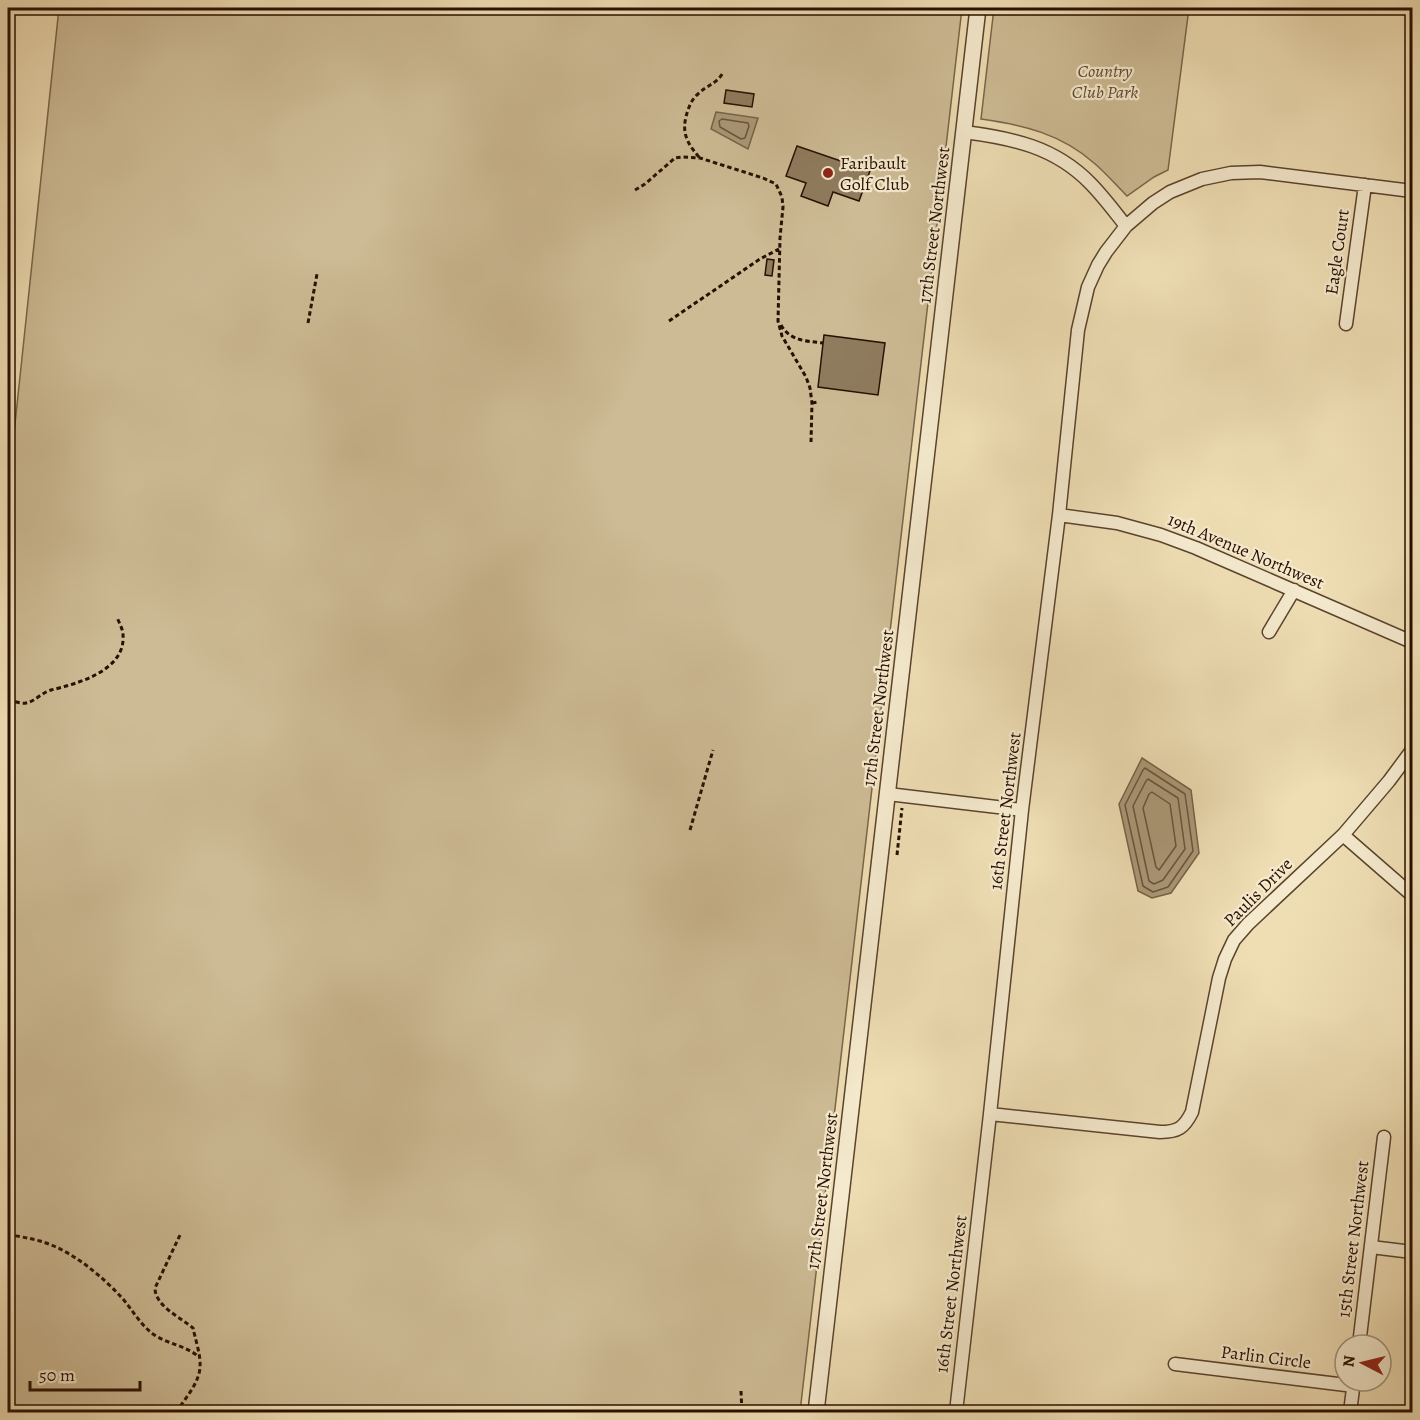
<svg xmlns="http://www.w3.org/2000/svg" width="1420" height="1420" viewBox="0 0 1420 1420" font-family="Alegreya,serif">
	<rect width="100%" height="100%" fill="#efdeb4"/>
	<filter id="stains"><feTurbulence type="fractalNoise" baseFrequency=".00333" numOctaves="4"/><feColorMatrix values="0 0 0 0 .2 0 0 0 0 .09 0 0 0 0 .02 0 0 0 .5 -.17"/></filter>
	<radialGradient id="worn" r=".72"><stop offset=".6" stop-color="#630" stop-opacity="0"/><stop offset="1" stop-color="#630" stop-opacity=".3"/></radialGradient>
	<path fill="#cdbb95" stroke="#7a654a" stroke-width="1.5" d="M59 8H962L800 1412H8V490Z
		M994 8H1189L1168 170 1154 177 1127 196C1116 185 1106 173 1094 163 1061 134 1024 125 981 119Z"/>
	<path fill="#ab9877" stroke="#776147" stroke-width="1.5" d="M716 112 758 118 748 149 711 129Z
		M1142 758 1191 790 1199 853 1171 893 1152 898 1138 891 1119 804Z"/>
	<g fill="none" stroke-linecap="round" stroke-linejoin="round">
		<path stroke="#6a543c" stroke-width="1.5" d="M722 119 748 123 749 126 745 138 741 139 720 127 719 121Z
			M1145 768 1185 794 1193 851 1168 887 1153 892 1143 886 1125 805 1143 770Z
			M1148 779 1178 798 1185 849 1163 880 1154 884 1149 881 1133 806 1146 781Z
			M1152 792 1170 804 1176 846 1159 870 1156 867 1143 808 1149 794Z"/>
	</g>
	<path fill="#8f7b5e" stroke="#280f00" stroke-width="1.5" d="M726 90 754 94 752 107 724 103Z
		M797 146 870 171 859 201 833 192 828 206 801 196 806 183 786 176Z
		M767 259 774 260 772 276 765 275Z
		M824 335 885 343 878 395 818 387Z"/>
	<g fill="none" stroke-linecap="round" stroke-linejoin="round">
		<g stroke="#5a432d" stroke-width="15">
			<path id="minor" d="M964 132C1012 138 1055 147 1090 183 1103 196 1114 211 1126 226
				M1346 324 1365 185
				M1059 515 1117 523 1161 535 1196 548 1412 642
				M1269 632 1294 590
				M888 794 1022 810
				M1343 835 1412 895
				M990 1114 1160 1132C1178 1132 1184 1128 1192 1112L1219 978 1225 959 1234 940 1248 924 1343 835 1389 781 1412 750
				M1371 1247 1412 1252
				M1359 1345 1384 1137
				M1175 1364 1354 1386
				M956 1412 990 1114 1022 810 1059 515 1078 330 1088 287 1098 265 1106 252 1126 226 1153 203 1170 192 1202 179 1231 173 1260 172 1412 191
				M1350 1412 1354 1381"/>
		</g>
		<g stroke="#5a432d" stroke-width="18">
			<path id="tertiary" d="M816 1412 978 8"/>
		</g>
		<path stroke="#280f00" stroke-width="3" stroke-dasharray="4.5 3" stroke-linecap="butt" d="M699 157C685 141 681 130 688 110 690 104 693 98 698 94 707 85 715 85 723 73
			M635 190 645 184 675 158 682 157 700 158 763 178 776 184 782 197 783 207 780 238 778 321 782 336 806 377 810 388 812 403 811 442
			M669 321 760 259 779 249
			M308 323 317 274
			M781 325C790 341 806 341 823 343
			M812 403 818 402
			M8 700C13 701 21 704 26 703 34 702 41 693 51 690 76 684 126 671 123 635 123 629 119 623 117 617
			M690 830 713 750
			M897 855 902 808
			M8 1235C18 1236 29 1238 40 1241 71 1250 101 1275 123 1299 133 1311 140 1324 153 1334 167 1344 185 1345 199 1357
			M741 1391 742 1412
			M176 1412C185 1399 200 1382 200 1366 201 1356 195 1338 193 1328 180 1317 155 1306 155 1288L180 1235"/>
		<use href="#minor" stroke="#f5eace" stroke-width="12"/>
		<use href="#tertiary" stroke="#f5eace" stroke-width="15"/>
	</g>
	<circle fill="#8f2418" stroke="#f5eace" stroke-width="2" cx="828" cy="173" r="6"/>
	<g text-anchor="middle" dominant-baseline="central" stroke-width="4.5" stroke-linejoin="round" paint-order="stroke">
		<g font-size="18" font-style="italic" fill="#624b34" stroke="#f5eace">
			<text x="1105" y="71">Country<tspan x="1105" dy="21">Club Park</tspan></text>
		</g>
		<g font-size="18" fill="#280f00" stroke="#f5eace" text-anchor="start">
			<text x="840" y="163">Faribault<tspan x="840" dy="21">Golf Club</tspan></text>
		</g>
		<g font-size="18" fill="#280f00" stroke="#f5eace">
			<text transform="translate(934 225) rotate(-83)">17th Street Northwest</text>
			<text transform="translate(1337 252) rotate(-82)">Eagle Court</text>
			<text transform="translate(1246 551) rotate(23)">19th Avenue Northwest</text>
			<text transform="translate(878 708) rotate(-83)">17th Street Northwest</text>
			<text transform="translate(1005 811) rotate(-83)">16th Street Northwest</text>
			<text transform="translate(1258 892) rotate(-45)">Paulis Drive</text>
			<text transform="translate(822 1191) rotate(-83)">17th Street Northwest</text>
			<text transform="translate(1353 1239) rotate(-83)">15th Street Northwest</text>
			<text transform="translate(951 1294) rotate(-83)">16th Street Northwest</text>
			<text transform="translate(1266 1357) rotate(7)">Parlin Circle</text>
		</g>
	</g>
	<rect width="1420" height="1420" fill="none" stroke="#efdeb4" stroke-width="30"/>
	<rect x="9" y="9" width="1402" height="1402" fill="none" stroke="#280f00" stroke-width="3"/>
	<rect x="15" y="15" width="1390" height="1390" fill="none" stroke="#280f00" stroke-width="1.5"/>
	<g transform="translate(1363 1363) rotate(277)"><circle r="28" fill="#f5eace" stroke="#a3927c" stroke-width="1.5"/>
	<path d="M0-4.5L10 22L0 15L-10 22Z" fill="#8f2418"/>
	<text y="-9" font-size="16" font-weight="bold" text-anchor="middle" fill="#280f00">N</text>
	</g>
	<path d="M30 1381v9h110v-9" fill="none" stroke="#280f00" stroke-width="3"/>
	<text x="39" y="1381" font-size="18" fill="#280f00" stroke="#f5eace" stroke-width="4.5" paint-order="stroke">50 m</text>
	<rect width="100%" height="100%" filter="url(#stains)"/>
	<rect width="100%" height="100%" fill="url(#worn)"/>
</svg>
